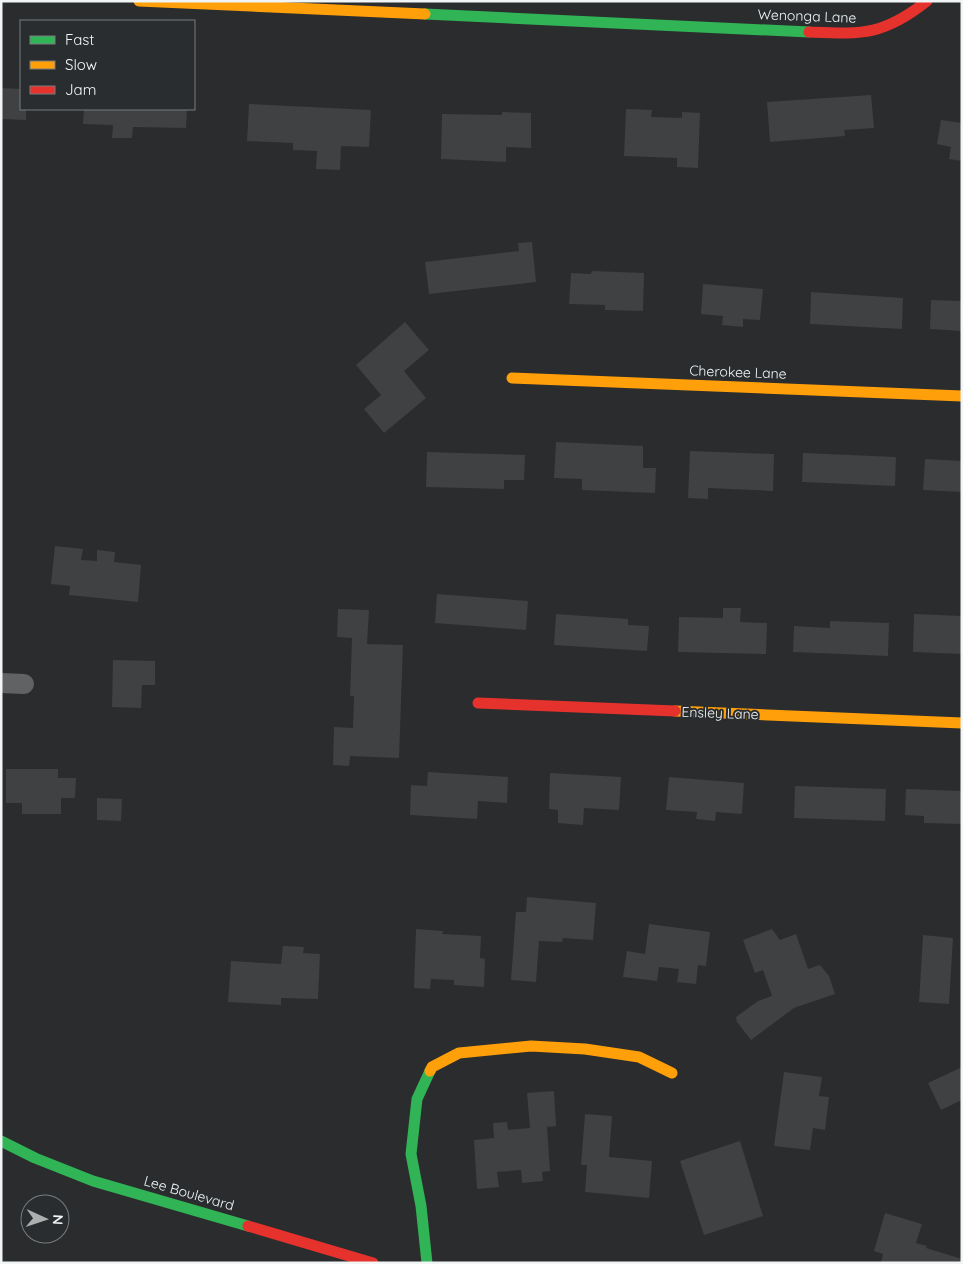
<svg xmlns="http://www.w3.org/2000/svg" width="963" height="1264" viewBox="0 0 963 1264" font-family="Quicksand,sans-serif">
	<rect width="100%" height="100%" fill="#2a2c2e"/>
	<path fill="#3f4142" d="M1 88 21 89V109H26V120L1 119Z
		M871 95 874 128 844 130 845 136 770 142 767 102Z
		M249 104 371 110 369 147 341 146 340 170 316 169 317 151 293 150V143L247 141Z
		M84 109H187L186 128 133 127 132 138H112L113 125 83 124Z
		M626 109 652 110 651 117 682 118V112L700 113 698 168 677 167V158L624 156Z
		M502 112 531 113V148L506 147V162L441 159 442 114 502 115Z
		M941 120 962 123V161L949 159 951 147 937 144Z
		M532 242 536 282 429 294 425 262 519 251 518 243Z
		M592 271 644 273 643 311 605 310V305L569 304 571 273 591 274Z
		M703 284 763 289 760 320 743 319V327L722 325 723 316 701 314Z
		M811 292 903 298 902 329 810 324Z
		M931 300 962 301V331L930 329Z
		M405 322 429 350 404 371 426 398 384 433 364 409 381 395 356 365Z
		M556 442 643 446V468H656L655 493 582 490V479L554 478Z
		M690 451 774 454 773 491 708 488V499L688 498Z
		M427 452 525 455 524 480H504V489L426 487Z
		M803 453 896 457 895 486 802 482Z
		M925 459 962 461V492L923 490Z
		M55 546 83 549 81 560 97 561V550L115 552 114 562 141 565 138 602 69 595 70 586 51 584Z
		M437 594 528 601 526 630 435 623Z
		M723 608H741L740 622 767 623 766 654 678 652 679 617 723 618Z
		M338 609 369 610 367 644 403 645 399 758 350 756 349 766 333 765 334 727 353 728 354 696H350L352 638 337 637Z
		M556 614 628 619V625L649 626 647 651 554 645Z
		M914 614 962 616V654L913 652Z
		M830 621 889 623 888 656 793 652 794 626 830 628Z
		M113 660 155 661V685H142L141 708 112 707Z
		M6 769H58V778H76L75 798H61V814H22V803H6Z
		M428 772 508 777 507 803 478 801 477 819 410 815 411 785 427 786Z
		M550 773 621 777 619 810 584 808 583 825 558 823V810L549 809Z
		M669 777 744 783 742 814 716 812 715 821 696 819 697 812 666 810Z
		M795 786 886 789 885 821 794 818Z
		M906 789 962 791V824L924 823V816L905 815Z
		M97 798 122 799 121 821 97 820Z
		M527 897 596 903 593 940 563 938 562 942 539 941 536 982 511 980 516 912H526Z
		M649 924 710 932 706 966 698 965 696 984 677 982 679 969 659 967 657 981 623 977 627 951 645 954Z
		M416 929 443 931 442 934 481 936 480 958 485 959 484 987 454 985V980L431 979 430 989 414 988Z
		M772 929 780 940 796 934 808 969 820 965 829 976 835 994 794 1008 751 1040 737 1022 736 1017 758 1001 772 996 763 970 755 973 743 940Z
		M923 935 953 938 949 1004 919 1002Z
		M283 946 304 947 303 953 320 954 318 999 281 998V1005L228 1002 231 961 281 964Z
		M962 1067V1100L941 1110 928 1083Z
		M784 1072 822 1077 819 1096 829 1097 825 1130 813 1128 810 1150 774 1146Z
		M554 1091 556 1126 547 1127 550 1171 542 1172 543 1181 522 1183 521 1170 497 1172 499 1187 477 1189 474 1140 494 1138 493 1123 507 1122 508 1130 530 1128 527 1093Z
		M585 1114 612 1116 609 1157 652 1161 649 1198 585 1192 587 1165H581Z
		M740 1141 763 1216 704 1235 680 1161Z
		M885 1213 922 1224 916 1243 927 1246 926 1248 962 1259V1263H881L883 1254 874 1251Z"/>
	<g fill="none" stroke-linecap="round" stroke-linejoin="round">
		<path stroke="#606263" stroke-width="20" d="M1 683 24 684"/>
		<path stroke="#30b455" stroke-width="11" d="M425 14 809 32
			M1 1141 35 1158 93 1181 248 1226
			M427 1263 421 1206 411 1154 417 1099 430 1071"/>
		<path stroke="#ff9f0a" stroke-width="11" d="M139 1 425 14
			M512 378 962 396
			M675 711 962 723
			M430 1071 432 1067 459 1053 531 1046 585 1049 639 1057 672 1073"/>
		<path stroke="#e5322d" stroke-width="11" d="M809 32C862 34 883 36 927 1
			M478 703 675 711
			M248 1226 373 1263"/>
	</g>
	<g text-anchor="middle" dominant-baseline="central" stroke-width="4" stroke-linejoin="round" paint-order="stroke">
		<g font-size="14" fill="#f2f5f6" stroke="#292d2f">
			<text transform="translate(807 16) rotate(2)">Wenonga Lane</text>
			<text transform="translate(738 372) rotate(2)">Cherokee Lane</text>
			<text transform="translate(720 713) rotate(2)">Ensley Lane</text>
			<text transform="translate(189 1193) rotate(16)">Lee Boulevard</text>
		</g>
	</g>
	<rect width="963" height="1264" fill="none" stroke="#f2f5f6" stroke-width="5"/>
	<rect x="20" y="20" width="175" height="90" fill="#292d2f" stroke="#797d7f"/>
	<rect x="30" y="36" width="25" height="8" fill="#30b455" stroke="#797d7f"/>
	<text x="65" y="45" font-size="15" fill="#f2f5f6">Fast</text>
	<rect x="30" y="61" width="25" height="8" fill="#ff9f0a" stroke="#797d7f"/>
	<text x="65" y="70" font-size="15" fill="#f2f5f6">Slow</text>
	<rect x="30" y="86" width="25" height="8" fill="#e5322d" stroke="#797d7f"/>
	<text x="65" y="95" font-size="15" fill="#f2f5f6">Jam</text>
	<g transform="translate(45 1219) rotate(93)"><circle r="24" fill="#292d2f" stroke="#797d7f"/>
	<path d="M0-4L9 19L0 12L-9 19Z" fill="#acafb0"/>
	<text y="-8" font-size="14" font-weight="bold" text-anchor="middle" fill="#f2f5f6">N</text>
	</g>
</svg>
